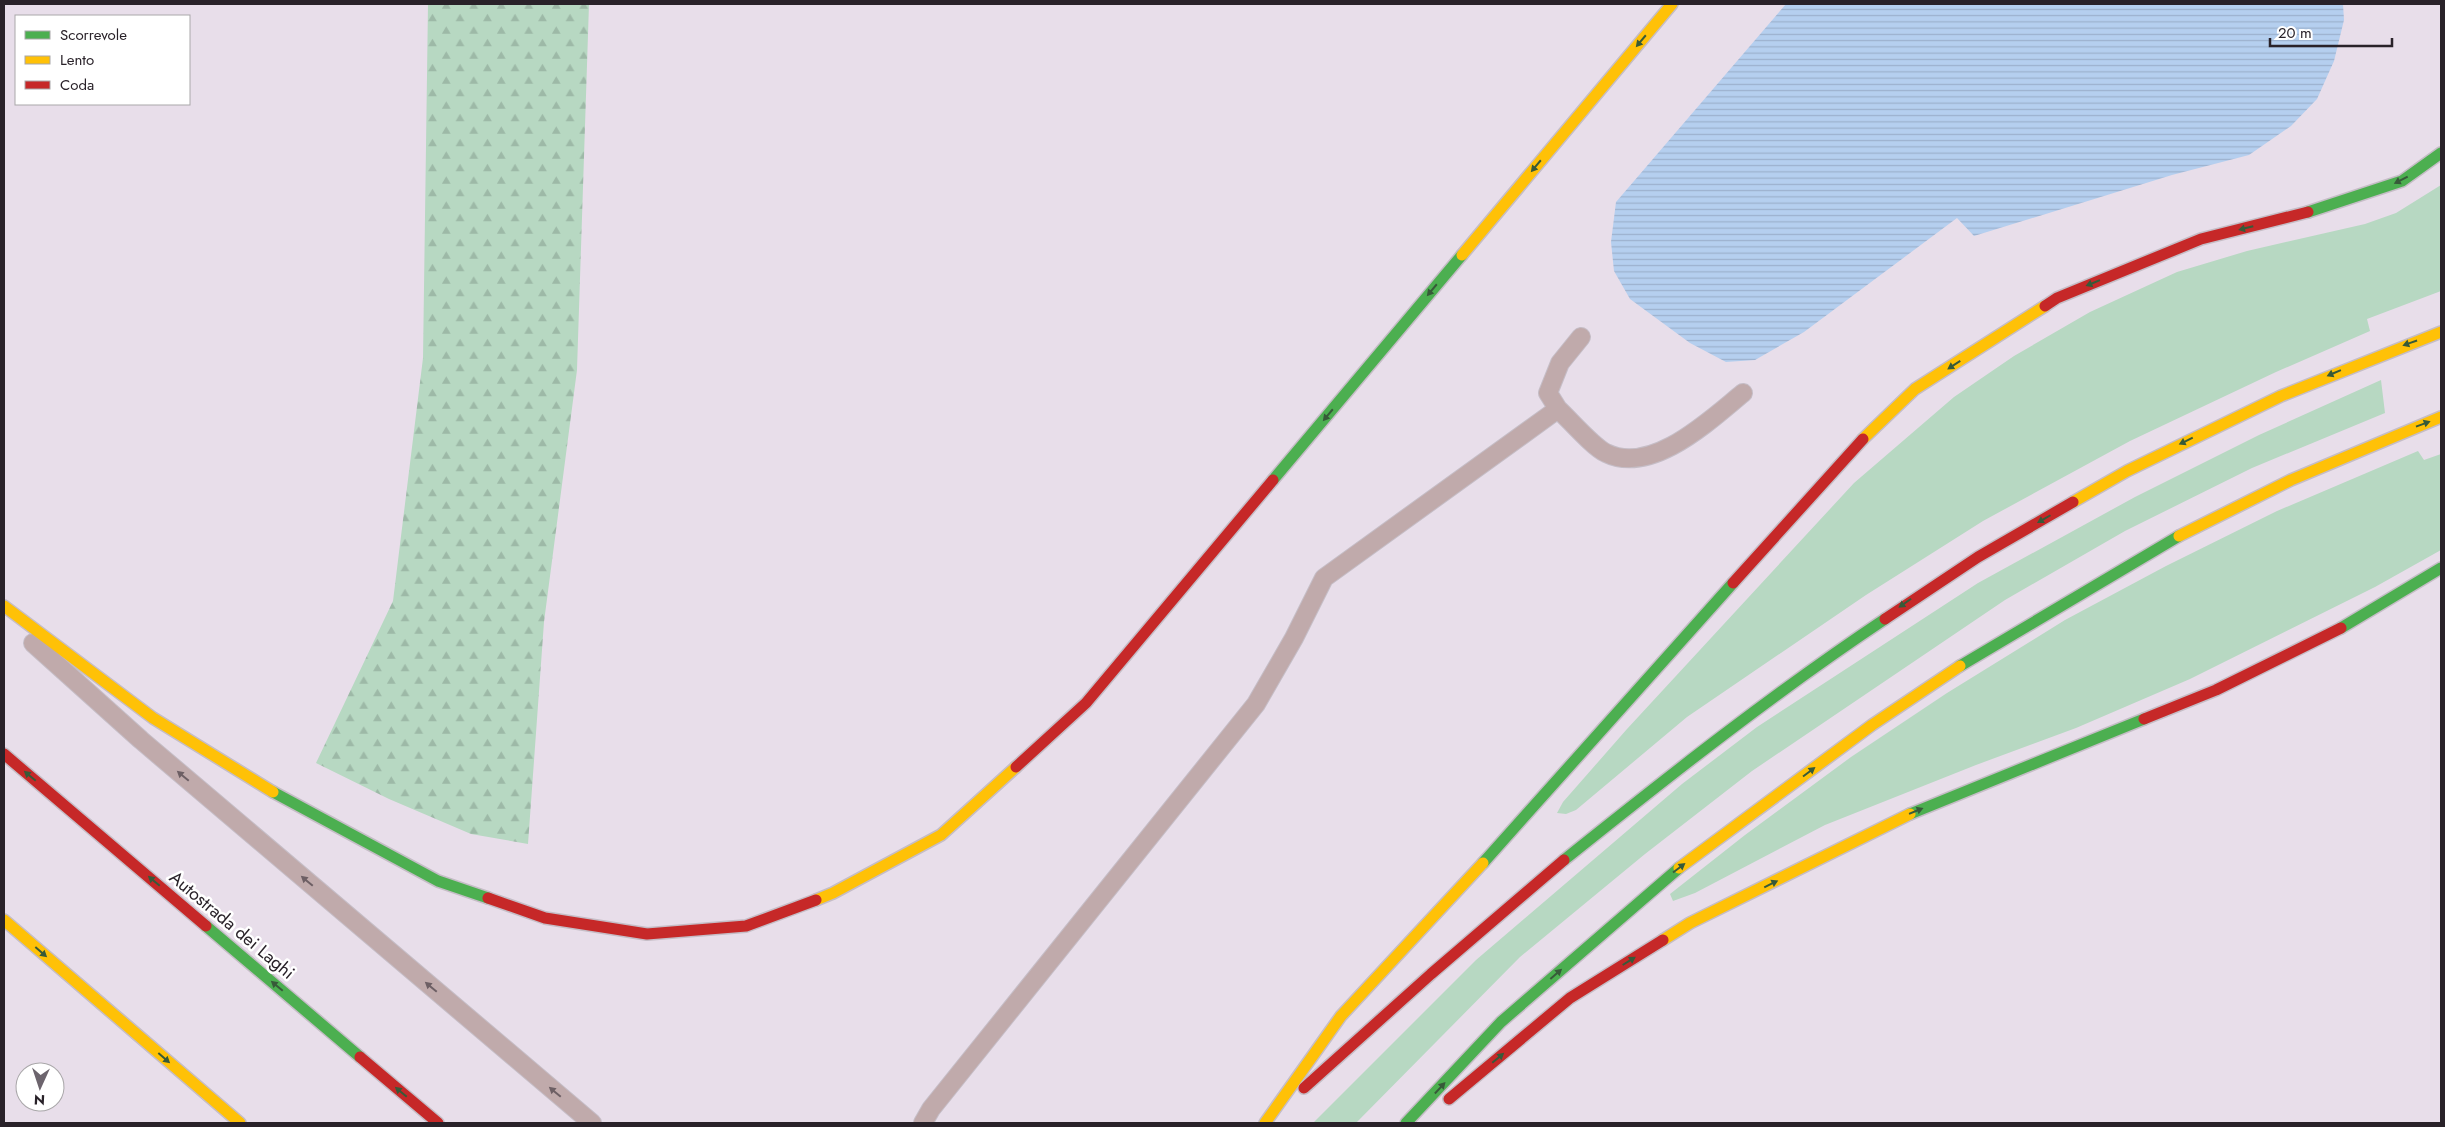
<svg xmlns="http://www.w3.org/2000/svg" width="2445" height="1127" viewBox="0 0 2445 1127" font-family="Jost,sans-serif">
	<defs>
		<pattern id="forest-firs" width="22" height="20" patternUnits="userSpaceOnUse" patternTransform="scale(1.25)"><rect width="22" height="20" fill="#b7d8c2"/><path d="M5 1l3.5 6h-7zM16 11l3.5 6h-7z" fill="#9db9a7"/></pattern>
		<pattern id="water-rules" width="6" height="5" patternUnits="userSpaceOnUse" patternTransform="scale(1.25)"><rect width="6" height="5" fill="#b5cfef"/><path d="M0 2.5h6" fill="none" stroke="#9cb1cd"/></pattern>
	</defs>
	<rect width="100%" height="100%" fill="#e8deea"/>
	<path fill="#b7d8c2" d="M2441 185V291L2367 319 2370 331 2276 372 2130 441 1983 521 1866 595 1687 717 1576 810 1566 814 1557 813 1563 802 1627 729 1854 483 1954 397 2014 356 2090 312 2177 272 2247 251 2365 224 2396 213Z
		M2381 380 2385 413 2252 468 2125 531 2005 600 1752 771 1645 854 1520 957 1356 1123H1313L1476 960 1682 784 1757 727 1978 583 2135 497 2259 435Z
		M2418 451 2424 460 2441 454V550L2375 587 2190 679 2076 728 1976 765 1825 825 1695 893 1673 901 1670 894 1745 835 1851 757 1947 693 2065 620 2166 566 2277 511Z"/>
	<path fill="url(#forest-firs)" d="M428 4H589L577 370 544 622 528 844 471 834 389 799 316 763 393 601 423 358Z"/>
	<path fill="url(#water-rules)" d="M1786 4H2343L2344 20 2334 61 2317 99 2291 126 2249 155 2172 175 1974 236 1957 218 1804 332 1755 360 1726 362 1690 343 1630 299 1614 271 1611 242 1616 202Z"/>
	<g fill="none" stroke-linecap="round" stroke-linejoin="round">
		<g stroke="#c5bdc6" stroke-width="20">
			<path id="lane" d="M1558 409 1548 393 1560 363 1581 337
				M33 643 141 740 592 1123
				M923 1123 931 1109 1256 704 1294 638 1324 578 1558 409C1569 419 1593 447 1606 453 1652 476 1711 419 1743 393"/>
		</g>
		<g stroke="#c5bdc6" stroke-width="14">
			<path id="fast" d="M2308 212 2402 181 2441 153
				M1273 480 1462 255
				M2341 628 2441 568
				M1960 666 2179 536
				M273 792 438 881 488 898
				M1910 814 2144 719
				M1564 860C1669 776 1774 693 1885 619
				M1483 863 1733 583
				M206 926 360 1057
				M1406 1123 1501 1022 1679 868"/>
		</g>
		<g stroke="#c5bdc6" stroke-width="14">
			<path id="slow" d="M1462 255 1672 4
				M1863 439 1915 389 2045 306
				M2073 502 2127 471 2281 396 2441 332
				M2179 536 2291 480 2441 417
				M4 606 153 718 273 792
				M1679 868 1872 725 1960 666
				M816 900 833 893 941 835 1016 767
				M4 920 240 1123
				M1663 940 1690 923 1910 814
				M1265 1123 1341 1016 1483 863"/>
		</g>
		<g stroke="#c5bdc6" stroke-width="14">
			<path id="jam" d="M2045 306 2057 298 2201 239 2308 212
				M1733 583 1863 439
				M1885 619 1978 557 2073 502
				M2144 719 2216 690 2341 628
				M4 754 206 926
				M1016 767 1086 703 1273 480
				M488 898 545 918 647 934 746 926 816 900
				M360 1057 438 1123
				M1304 1088 1431 974 1564 860
				M1449 1099 1570 998 1663 940"/>
		</g>
		<use href="#lane" stroke="#c0aaab" stroke-width="18"/>
		<use href="#fast" stroke="#4caf50" stroke-width="11"/>
		<use href="#slow" stroke="#ffc107" stroke-width="11"/>
		<use href="#jam" stroke="#c62828" stroke-width="11"/>
	</g>
	<defs><path id="oneway-solid" d="M-6-.8H1V-3.2L6.5 0L1 3.2V.8H-6Z" transform="scale(1.25)"/></defs>
	<g fill="#375a39">
		<use href="#oneway-solid" transform="translate(1641 41) rotate(130)"/>
		<use href="#oneway-solid" transform="translate(1536 166) rotate(130)"/>
		<use href="#oneway-solid" transform="translate(2401 180) rotate(153)"/>
		<use href="#oneway-solid" transform="translate(2246 228) rotate(166)"/>
		<use href="#oneway-solid" transform="translate(2093 283) rotate(158)"/>
		<use href="#oneway-solid" transform="translate(1432 290) rotate(130)"/>
		<use href="#oneway-solid" transform="translate(2410 343) rotate(161)"/>
		<use href="#oneway-solid" transform="translate(1954 365) rotate(147)"/>
		<use href="#oneway-solid" transform="translate(2334 373) rotate(157)"/>
		<use href="#oneway-solid" transform="translate(1328 415) rotate(130)"/>
		<use href="#oneway-solid" transform="translate(2423 424) rotate(-20)"/>
		<use href="#oneway-solid" transform="translate(2186 441) rotate(154)"/>
		<use href="#oneway-solid" transform="translate(2044 519) rotate(150)"/>
		<use href="#oneway-solid" transform="translate(1905 603) rotate(145)"/>
		<use href="#oneway-solid" transform="translate(1809 772) rotate(-37)"/>
		<use href="#oneway-solid" transform="translate(30 776) rotate(-140)"/>
		<use href="#oneway-solid" transform="translate(1916 811) rotate(-22)"/>
		<use href="#oneway-solid" transform="translate(1679 868) rotate(-37)"/>
		<use href="#oneway-solid" transform="translate(154 881) rotate(-140)"/>
		<use href="#oneway-solid" transform="translate(1771 884) rotate(-26)"/>
		<use href="#oneway-solid" transform="translate(41 952) rotate(41)"/>
		<use href="#oneway-solid" transform="translate(1629 961) rotate(-32)"/>
		<use href="#oneway-solid" transform="translate(1556 974) rotate(-41)"/>
		<use href="#oneway-solid" transform="translate(277 986) rotate(-140)"/>
		<use href="#oneway-solid" transform="translate(164 1058) rotate(41)"/>
		<use href="#oneway-solid" transform="translate(1498 1058) rotate(-40)"/>
		<use href="#oneway-solid" transform="translate(1440 1088) rotate(-47)"/>
		<use href="#oneway-solid" transform="translate(401 1092) rotate(-140)"/>
	</g>
	<g fill="#6d5f64">
		<use href="#oneway-solid" transform="translate(183 776) rotate(-140)"/>
		<use href="#oneway-solid" transform="translate(307 881) rotate(-140)"/>
		<use href="#oneway-solid" transform="translate(431 987) rotate(-140)"/>
		<use href="#oneway-solid" transform="translate(555 1092) rotate(-140)"/>
	</g>
	<g text-anchor="middle" dominant-baseline="central" stroke-width="5" stroke-linejoin="round" paint-order="stroke">
		<g font-size="18" fill="#292229" stroke="#fff">
			<text transform="translate(232 925) rotate(40)">Autostrada dei Laghi</text>
		</g>
	</g>
	<rect width="2445" height="1127" fill="none" stroke="#292229" stroke-width="10"/>
	<rect x="15" y="15" width="175" height="90" fill="#ffffff" stroke="#a9a7a9"/>
	<rect x="25" y="31" width="25" height="8" fill="#4caf50" stroke="#a9a7a9"/>
	<text x="60" y="40" font-size="15" fill="#292229">Scorrevole</text>
	<rect x="25" y="56" width="25" height="8" fill="#ffc107" stroke="#a9a7a9"/>
	<text x="60" y="65" font-size="15" fill="#292229">Lento</text>
	<rect x="25" y="81" width="25" height="8" fill="#c62828" stroke="#a9a7a9"/>
	<text x="60" y="90" font-size="15" fill="#292229">Coda</text>
	<g transform="translate(40 1087) rotate(183)"><circle r="24" fill="#ffffff" stroke="#a9a7a9"/>
	<path d="M0-4L9 19L0 12L-9 19Z" fill="#6c646d"/>
	<text y="-8" font-size="14" font-weight="bold" text-anchor="middle" fill="#292229">N</text>
	</g>
	<path d="M2270 38v8h122v-8" fill="none" stroke="#292229" stroke-width="2.5"/>
	<text x="2278" y="38" font-size="15" fill="#292229" stroke="#ffffff" stroke-width="4" paint-order="stroke">20 m</text>
</svg>
